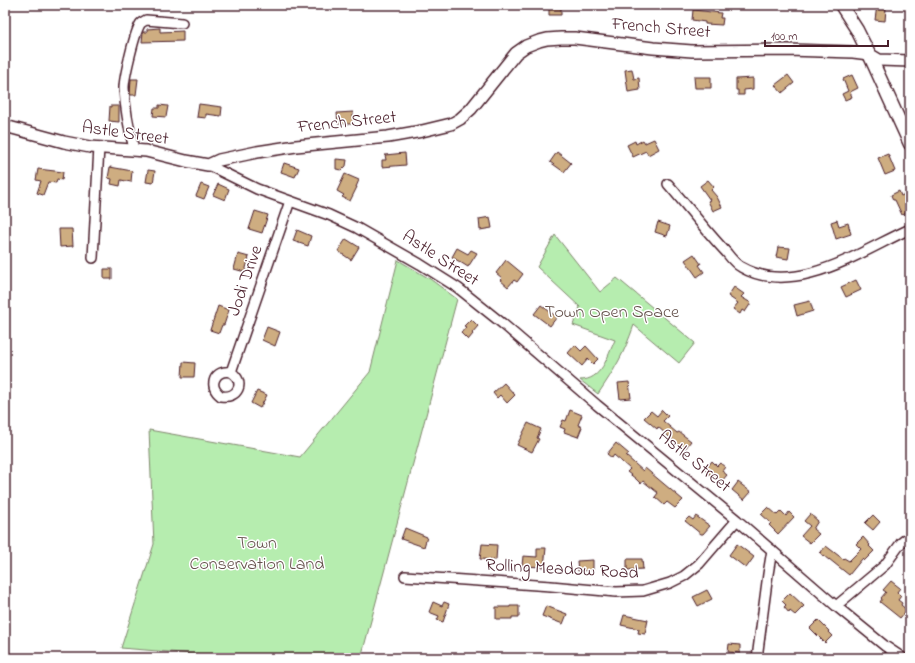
<svg xmlns="http://www.w3.org/2000/svg" width="915" height="663" viewBox="0 0 915 663" font-family="'Indie Flower',sans-serif">
	<rect width="100%" height="100%" fill="#fff"/>
	<filter id="ink" filterUnits="userSpaceOnUse"><feTurbulence type="fractalNoise" baseFrequency=".025" numOctaves="2"/><feDisplacementMap in="SourceGraphic" scale="8" xChannelSelector="R" yChannelSelector="G"/><feConvolveMatrix kernelMatrix="1 2 1 2 8 2 1 2 1" color-interpolation-filters="sRGB"/></filter>
	<g filter="url(#ink)">
		<path fill="#b6edaf" stroke="#80866d" d="M555 235 600 292 617 278 695 343 679 363 634 325C624 354 615 369 598 394L580 380C602 380 607 357 615 340L573 325 580 307 537 267Z
			M398 260 430 279 457 299 361 658H242L121 648 154 544 149 430 300 457 370 372Z"/>
		<path fill="#cead81" stroke="#4a1f2b" d="M549 5H561V15H549Z
			M877 5H884V9H886L885 21 875 20Z
			M693 10 721 13 720 18H723L722 25 705 24V22L692 20Z
			M160 28V32L183 31V41L142 42 143 32H147V29Z
			M632 69 634 79 639 78 640 90 628 92 625 70Z
			M788 75 794 83 782 93 775 85Z
			M852 75 858 88 850 92 852 97 845 100 842 94 848 91 843 79Z
			M694 77H711V88H695Z
			M753 78V89L744 90V95H738V90H736V79Z
			M131 79H138L136 95H130Z
			M199 104 222 107 221 116 206 114V118L197 117Z
			M159 105 168 106 166 117 153 116 154 108H159Z
			M110 106H119V122L109 121Z
			M353 112V124H338L337 113Z
			M654 139 659 149 648 155 646 151 633 157 627 145 635 141 636 144 643 140 645 143Z
			M557 152 571 163 564 172 550 162Z
			M405 153 406 165 382 167V160H386L385 155Z
			M888 154 895 171 885 175 878 158Z
			M336 159 347 160 346 166 342 170 336 169Z
			M284 163 299 168 295 177 281 172Z
			M110 167 132 171 131 182 121 180 120 186 111 184 112 179 108 178Z
			M38 169 63 172 62 180 57 179 56 183 48 182 43 195 37 193 41 181 36 180Z
			M148 170 155 171 153 183 146 182Z
			M345 174 359 180 356 187H357L350 201 342 197 344 195 337 191Z
			M708 180 714 187 711 190 717 197 722 207 713 211 708 201 710 200 700 186Z
			M201 184 209 187 204 199 196 196Z
			M218 184 229 189 225 200 213 195Z
			M899 191 901 196 905 194 910 207V212L902 215 895 200H893L891 195Z
			M255 211 268 215 262 233 249 229Z
			M490 217 492 228 480 230 479 219Z
			M837 220 839 226 848 223 851 234 836 239 831 222Z
			M658 222 670 226 667 236 655 232Z
			M59 229H72L73 246 60 247Z
			M297 230 311 236 308 246 293 241Z
			M346 239 359 247 351 260 338 251Z
			M778 247 790 248 788 259 776 257Z
			M457 248 468 254 471 250 477 253 468 267 452 257Z
			M238 254 249 257 245 272 234 269Z
			M694 254 701 264 699 265 704 272 697 277 685 260Z
			M506 260 523 274 517 282 514 280 508 287 500 280 502 278 496 273Z
			M104 269H112V279H104Z
			M856 280 861 290 846 297 841 287Z
			M734 287 744 294 741 297 751 303 745 312 742 310 740 314 733 309 738 303 728 296Z
			M810 301 813 311 797 316 794 305Z
			M541 305 557 317 550 326 534 314Z
			M218 306 229 310 224 325H222L219 333 210 330Z
			M471 319 478 326 472 333 473 334 468 340 461 333 466 327 464 326Z
			M267 327 280 332 275 346 262 340Z
			M575 345 581 351 586 346 598 359 593 364 588 359 582 366 568 353Z
			M183 362 195 363 194 377H182Z
			M629 382 631 398 620 399 618 383Z
			M504 383 515 395 507 403 500 395 497 398 493 393Z
			M257 391 267 395 260 408 251 403Z
			M570 410 582 415 578 425 582 427 578 437 564 432 565 429 560 427 563 420 566 421Z
			M662 410 668 416 663 421 677 433 679 432 691 441 684 450 658 427 657 429 644 418 651 411 657 416Z
			M528 423 541 429 537 438 539 439 532 452 517 445Z
			M616 443 629 454 626 456 643 471 645 468 683 500 675 508 667 502 664 505 655 497 658 493 643 481 641 484 636 479 627 472 630 469 614 455 612 458 607 454Z
			M712 461 717 466 720 463 725 467 722 471 727 475 721 482 716 478 715 479 705 470Z
			M738 482 751 492 744 500 732 490Z
			M768 507 777 515 781 511 786 516 789 512 794 517 778 534 769 525 771 523 761 514Z
			M810 514 818 521 813 529 819 534 810 543 801 536 810 526 804 521Z
			M873 515 880 522 873 530 865 523Z
			M696 516 710 526 703 534H701L685 521 689 517 693 520Z
			M405 528 427 537 424 547 401 539Z
			M863 537 870 545 869 546 874 551 864 561 862 559 849 575 829 559V560L820 553 826 546 843 559 844 558 849 561 861 549 856 544Z
			M482 544 497 545 496 560 480 559Z
			M737 544 754 557 746 568 729 555Z
			M537 548H546L544 567 522 566 523 556 537 557Z
			M627 559H642L643 569 627 570Z
			M593 560V570L578 571 577 561Z
			M891 581 900 588 897 592 901 596 898 600 902 603 901 605 907 610 900 618 880 602 882 599 881 598 886 592 883 590Z
			M707 590 712 599 698 606 693 597Z
			M790 593 804 606 795 615 790 611 789 613 784 607 786 605 782 601Z
			M433 602 442 606 444 602 449 604 443 622 437 620 439 616 429 612Z
			M510 606H519V617H512V619H496V607H510Z
			M546 606 567 614 563 624 542 616Z
			M624 615 648 620 645 634 638 633 639 629 621 625Z
			M818 620 829 631 828 632 832 636 825 643 810 628Z
			M729 644 740 645V653L728 652Z"/>
		<g fill="none" stroke-linecap="round" stroke-linejoin="round">
			<g stroke="#4a1f2b" stroke-width="12">
				<path id="minor" d="M134 149C129 129 125 109 124 88 124 78 135 30 141 23 142 22 145 21 146 20L182 23
					M208 165 257 189 329 215 357 228 420 264 458 288 503 324 597 405 737 520 836 606 885 646 903 658
					M668 184C688 207 706 231 726 252 730 257 735 264 741 267 795 298 861 251 910 229
					M93 258 99 147
					M231 372C246 382 238 399 221 396 207 386 215 369 231 372L290 201
					M405 576 551 586 616 592 643 591 670 583 684 576 699 564 737 520
					M836 606 885 565 901 543 906 539
					M757 658 768 574 772 550"/>
			</g>
			<g stroke="#4a1f2b" stroke-width="14">
				<path id="tertiary" d="M5 126 64 142 90 147 146 151 186 161 208 165 219 160 257 152 296 146 388 137 422 131 451 124 460 119 471 109 516 53 526 46 539 41 547 39 561 38H575L653 48 692 51 788 50 853 52 869 54 879 60 910 61"/>
			</g>
			<g stroke="#4a1f2b" stroke-width="15">
				<path id="secondary" d="M841 5 857 30 869 54 910 144"/>
			</g>
			<use href="#minor" stroke="#fff" stroke-width="9"/>
			<use href="#tertiary" stroke="#fff" stroke-width="11"/>
			<use href="#secondary" stroke="#fff" stroke-width="12"/>
		</g>
	</g>
	<g text-anchor="middle" dominant-baseline="central" stroke-width="3" stroke-linejoin="round" paint-order="stroke">
		<g font-size="18" fill="#4a1f2b" stroke="#fff">
			<text transform="translate(661 29) rotate(5)">French Street</text>
			<text transform="translate(347 123) rotate(-6)">French Street</text>
			<text transform="translate(125 134) rotate(8)">Astle Street</text>
			<text transform="translate(440 259) rotate(33)">Astle Street</text>
			<text transform="translate(246 281) rotate(-71)">Jodi Drive</text>
			<text transform="translate(694 462) rotate(39)">Astle Street</text>
			<text transform="translate(562 570) rotate(3)">Rolling Meadow Road</text>
		</g>
		<g font-size="18" fill="#65524c" stroke="#fff">
			<text x="612" y="313">Town Open Space</text>
			<text x="257" y="544">Town<tspan x="257" dy="21">Conservation Land</tspan></text>
		</g>
	</g>
	<rect width="915" height="663" fill="none" stroke="#fff" stroke-width="20"/>
	<rect x="10" y="10" width="895" height="643" fill="none" stroke="#4a1f2b" stroke-width="1.5" filter="url(#ink)"/>
	<path d="M765 40v6h123v-6" fill="none" stroke="#4a1f2b" stroke-width="2"/>
	<text x="771" y="40" font-size="12" fill="#4a1f2b" stroke="#ffffff" stroke-width="3" paint-order="stroke">100 m</text>
</svg>
